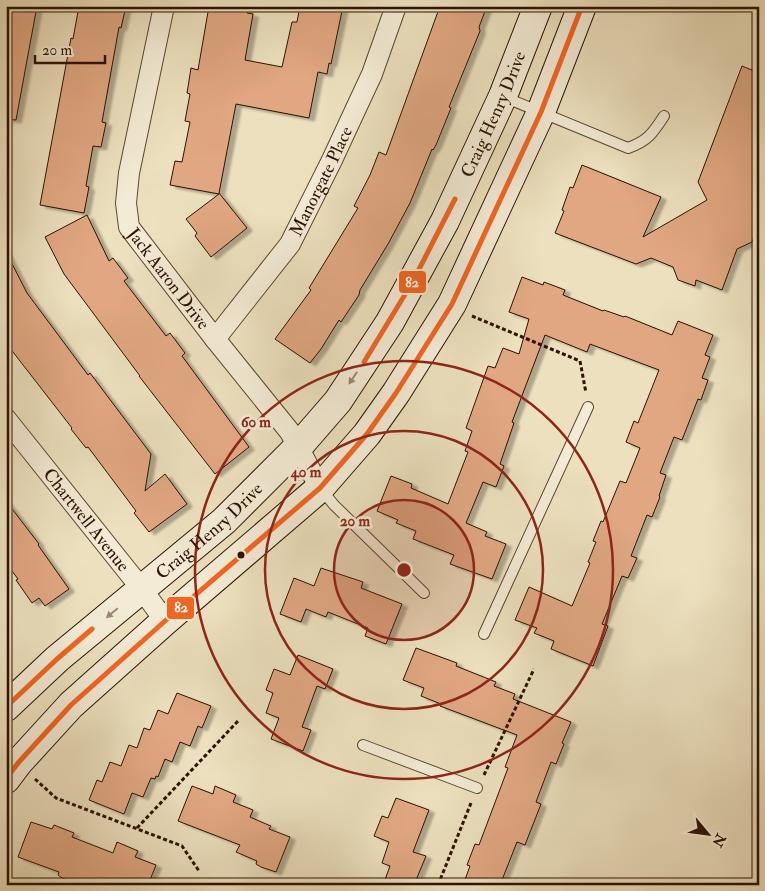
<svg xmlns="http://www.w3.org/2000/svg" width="765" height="891" viewBox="0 0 765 891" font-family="'IM FELL Double Pica',serif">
	<defs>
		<filter id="shadow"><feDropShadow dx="5.5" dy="3" stdDeviation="1" flood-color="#0004"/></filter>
	</defs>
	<rect width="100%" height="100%" fill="#ece0be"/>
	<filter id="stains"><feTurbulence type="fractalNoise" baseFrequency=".004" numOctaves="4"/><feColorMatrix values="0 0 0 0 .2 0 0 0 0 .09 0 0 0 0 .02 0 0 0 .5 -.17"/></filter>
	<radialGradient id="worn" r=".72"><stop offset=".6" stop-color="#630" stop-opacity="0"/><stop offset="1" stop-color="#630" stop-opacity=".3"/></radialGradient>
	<path fill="#e0a782" stroke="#2d1200" filter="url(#shadow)" d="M6 6H37L16 120 6 119Z
		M79 6H126L121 28 119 27 102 122 106 123 101 147 93 146 86 186 89 187 84 213 40 205 71 38 73 39Z
		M209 6H248L247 13 253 14 245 60 282 67 292 22H297L300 6H343L331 64 329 63 327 74 318 72 309 118 236 104 219 193 247 228 211 257 195 236 197 233 186 219 219 194 170 185 175 161 182 162 190 122 185 121 190 94 187 93 191 68 198 70Z
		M440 6H487L479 27 480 31 449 107 451 108 436 145 433 150 432 149 410 203 388 244 360 290 359 295 341 322 339 320 321 349 310 363 275 339 311 290 309 288 358 208 354 206 370 175 379 152 386 155Z
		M742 66 759 73V223L752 242 737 249 722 290 696 280 695 286 678 280 673 267 651 258 636 264 555 233 564 211 562 210 570 187 573 188 582 165 661 197 643 237 707 200 698 182Z
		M87 215 109 261 113 258 128 278 124 281 166 336 170 333 185 353 182 356 249 447 215 474 139 376H140L64 274 45 237Z
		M6 252 27 293 88 375 90 373 151 454 145 491 165 474 187 504 149 532 134 513 136 511 88 447 86 448 71 429 72 428 6 343Z
		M522 277 543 285 544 282 565 290 563 295 603 311 604 310 624 317 625 316 672 335 678 321 713 335 705 355 710 357 702 378 708 380 701 400 698 399 682 440 674 437 660 473 666 475 659 496 660 497 652 517 647 515 631 556 637 558 628 578 622 576 602 624 608 626 593 666 551 649 554 641 534 633 537 628 515 620 529 587 572 606 590 563 588 562 596 542 593 541 601 521 603 522 620 481 626 483 640 448 626 442 634 421 638 423 659 370 590 344 587 352 545 335 512 422 514 423 500 464 504 466 496 487 483 482 466 523 487 532 485 536 506 544 492 579 450 564 454 555 413 539 416 531 396 523 398 520 377 511 391 476 412 484 411 488 448 504 468 452 465 451 472 431 466 428 488 366 495 368 503 348 519 354 529 319 509 312Z
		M6 501 39 544 38 545 69 589 45 606 39 598 32 603 16 580 18 579 6 563Z
		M321 568 363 582 361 588 402 604 386 644 365 636 368 628 328 612 326 617 306 609 301 622 280 614 294 578 314 586Z
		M416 648 457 663 456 666 496 682 494 686 515 694 513 699 571 722 562 743 564 744 556 764 551 762 536 802 541 804 525 845 517 842 500 885H463L470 866 467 865 475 844 479 845 508 768 505 767 517 735 440 706 441 704 421 696 424 688 403 680Z
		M298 655 333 669 325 689 317 686 302 727 311 730 303 751 271 739 279 718 266 713 273 693 266 690 274 669 290 675Z
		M177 693 211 706 202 728 198 726 190 746 180 742 172 762 165 759 158 777 156 776 155 779 151 778 143 797 132 793 124 814 89 800 97 780 102 782 110 762 121 766 129 745 137 748 144 728 150 730 158 710 168 714Z
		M192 786 213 794 215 786 236 795 233 802 253 810 250 817 266 824 271 826 269 829 290 837 276 872 261 867 256 864 257 861 236 852 240 845 178 821Z
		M396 798 429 810 413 852 426 856 414 885H383L390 866 382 863 389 842 374 836 382 816 388 818Z
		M31 822 52 829 54 825 74 833 72 837 113 853 117 842 138 851 135 857 156 865 148 885H82L62 878 58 875 59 872 18 857Z"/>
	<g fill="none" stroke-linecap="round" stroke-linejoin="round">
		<g stroke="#5d4630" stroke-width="12">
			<path id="lane" d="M504 97 628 148C648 141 653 133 664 116
				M321 489 334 505 424 593
				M484 634 588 407
				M363 745 477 788"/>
		</g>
		<g stroke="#5d4630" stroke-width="22">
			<g id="street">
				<path id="s1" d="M164 6 129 173 126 203 129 227 215 339 290 432 320 488"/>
				<path id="s2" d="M215 339 290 244 332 160 372 74 396 6"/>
				<path id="s3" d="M6 419 141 588 165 621"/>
			</g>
		</g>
		<g stroke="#2d1200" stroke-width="30">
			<g id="secondary">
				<path id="s4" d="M6 707 57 659 224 521 299 446 338 401 390 322 445 221 503 96 538 6"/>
				<path d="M6 779 18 763 71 705 165 621 320 488 367 434 396 393 452 304 541 112 582 6"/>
			</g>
		</g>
		<path stroke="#2d1200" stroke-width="3" stroke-dasharray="4 2.5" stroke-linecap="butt" d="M472 316 580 361 586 393
			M484 775 534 669
			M35 779 56 798 182 846 199 871
			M137 828 238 721
			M357 885 359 881
			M438 885 471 803"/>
		<use href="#lane" stroke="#f3ebd5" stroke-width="10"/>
		<use href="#street" stroke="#f3ebd5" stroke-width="20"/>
		<use href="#secondary" stroke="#f3ebd5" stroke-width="28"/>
		<g stroke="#f3ebd5" stroke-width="9">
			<path id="bus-1" d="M364 362 412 283 455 199
				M6 707 57 659 92 629
				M6 779 18 763 71 705 165 621 320 488 367 434 396 393 452 304 541 112 582 6"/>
		</g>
		<use href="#bus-1" stroke="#f26522" stroke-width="5"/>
	</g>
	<defs><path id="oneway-solid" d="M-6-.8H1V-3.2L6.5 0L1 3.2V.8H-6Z" transform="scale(1.25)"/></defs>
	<g fill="#9a8975">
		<use href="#oneway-solid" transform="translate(353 378) rotate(124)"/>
		<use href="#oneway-solid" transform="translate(112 613) rotate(140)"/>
	</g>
	<circle cx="404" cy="570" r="70" fill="#8f2418" fill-opacity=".12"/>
	<g fill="none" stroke="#8f2418" stroke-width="2.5">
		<circle cx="404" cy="570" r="70"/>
		<circle cx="404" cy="570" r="139"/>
		<circle cx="404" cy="570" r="209"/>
	</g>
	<circle fill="#2d1200" stroke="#f3ebd5" stroke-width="2" cx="241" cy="555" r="4.5"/>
	<g text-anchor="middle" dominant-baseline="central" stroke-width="5" stroke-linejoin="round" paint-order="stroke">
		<g font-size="18" fill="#2d1200" stroke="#f3ebd5">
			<text stroke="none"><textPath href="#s4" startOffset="779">Craig Henry Drive</textPath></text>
			<text stroke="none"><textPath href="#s2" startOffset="191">Manorgate Place</textPath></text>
			<text stroke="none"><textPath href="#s1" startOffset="290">Jack Aaron Drive</textPath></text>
			<text stroke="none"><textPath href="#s3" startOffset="129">Chartwell Avenue</textPath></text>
			<text stroke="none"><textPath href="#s4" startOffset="269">Craig Henry Drive</textPath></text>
		</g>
	</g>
	<circle cx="404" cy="570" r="8" fill="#8f2418" stroke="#f3ebd5" stroke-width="2.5"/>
	<g font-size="15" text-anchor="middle" font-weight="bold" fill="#8f2418" stroke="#f3ebd5" stroke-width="5" stroke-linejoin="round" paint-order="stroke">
		<text x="256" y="427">60 m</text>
		<text x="306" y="477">40 m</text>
		<text x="355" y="526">20 m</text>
	</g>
	<g stroke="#f3ebd5" stroke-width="2">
		<rect x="398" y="270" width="29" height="24" rx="5" fill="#f26522"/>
		<rect x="166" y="596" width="29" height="24" rx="5" fill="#f26522"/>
	</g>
	<g font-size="14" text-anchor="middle" font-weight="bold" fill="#fff">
		<text x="412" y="287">82</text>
		<text x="181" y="612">82</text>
	</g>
	<rect width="765" height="891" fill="none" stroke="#ece0be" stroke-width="25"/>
	<rect x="8" y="8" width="750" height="876" fill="none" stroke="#2d1200" stroke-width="2.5"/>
	<rect x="12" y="12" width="740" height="866" fill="none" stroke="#2d1200"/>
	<g transform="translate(708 834) rotate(119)" stroke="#f3ebd5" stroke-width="4" paint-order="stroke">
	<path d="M0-4L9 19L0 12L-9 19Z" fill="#2d1200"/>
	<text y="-8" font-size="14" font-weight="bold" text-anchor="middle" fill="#2d1200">N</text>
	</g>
	<path d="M35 55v8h70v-8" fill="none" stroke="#2d1200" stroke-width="2.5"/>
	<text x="42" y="55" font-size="15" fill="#2d1200" stroke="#f3ebd5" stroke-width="4" paint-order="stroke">20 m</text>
	<rect width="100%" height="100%" filter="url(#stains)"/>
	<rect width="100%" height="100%" fill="url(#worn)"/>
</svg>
